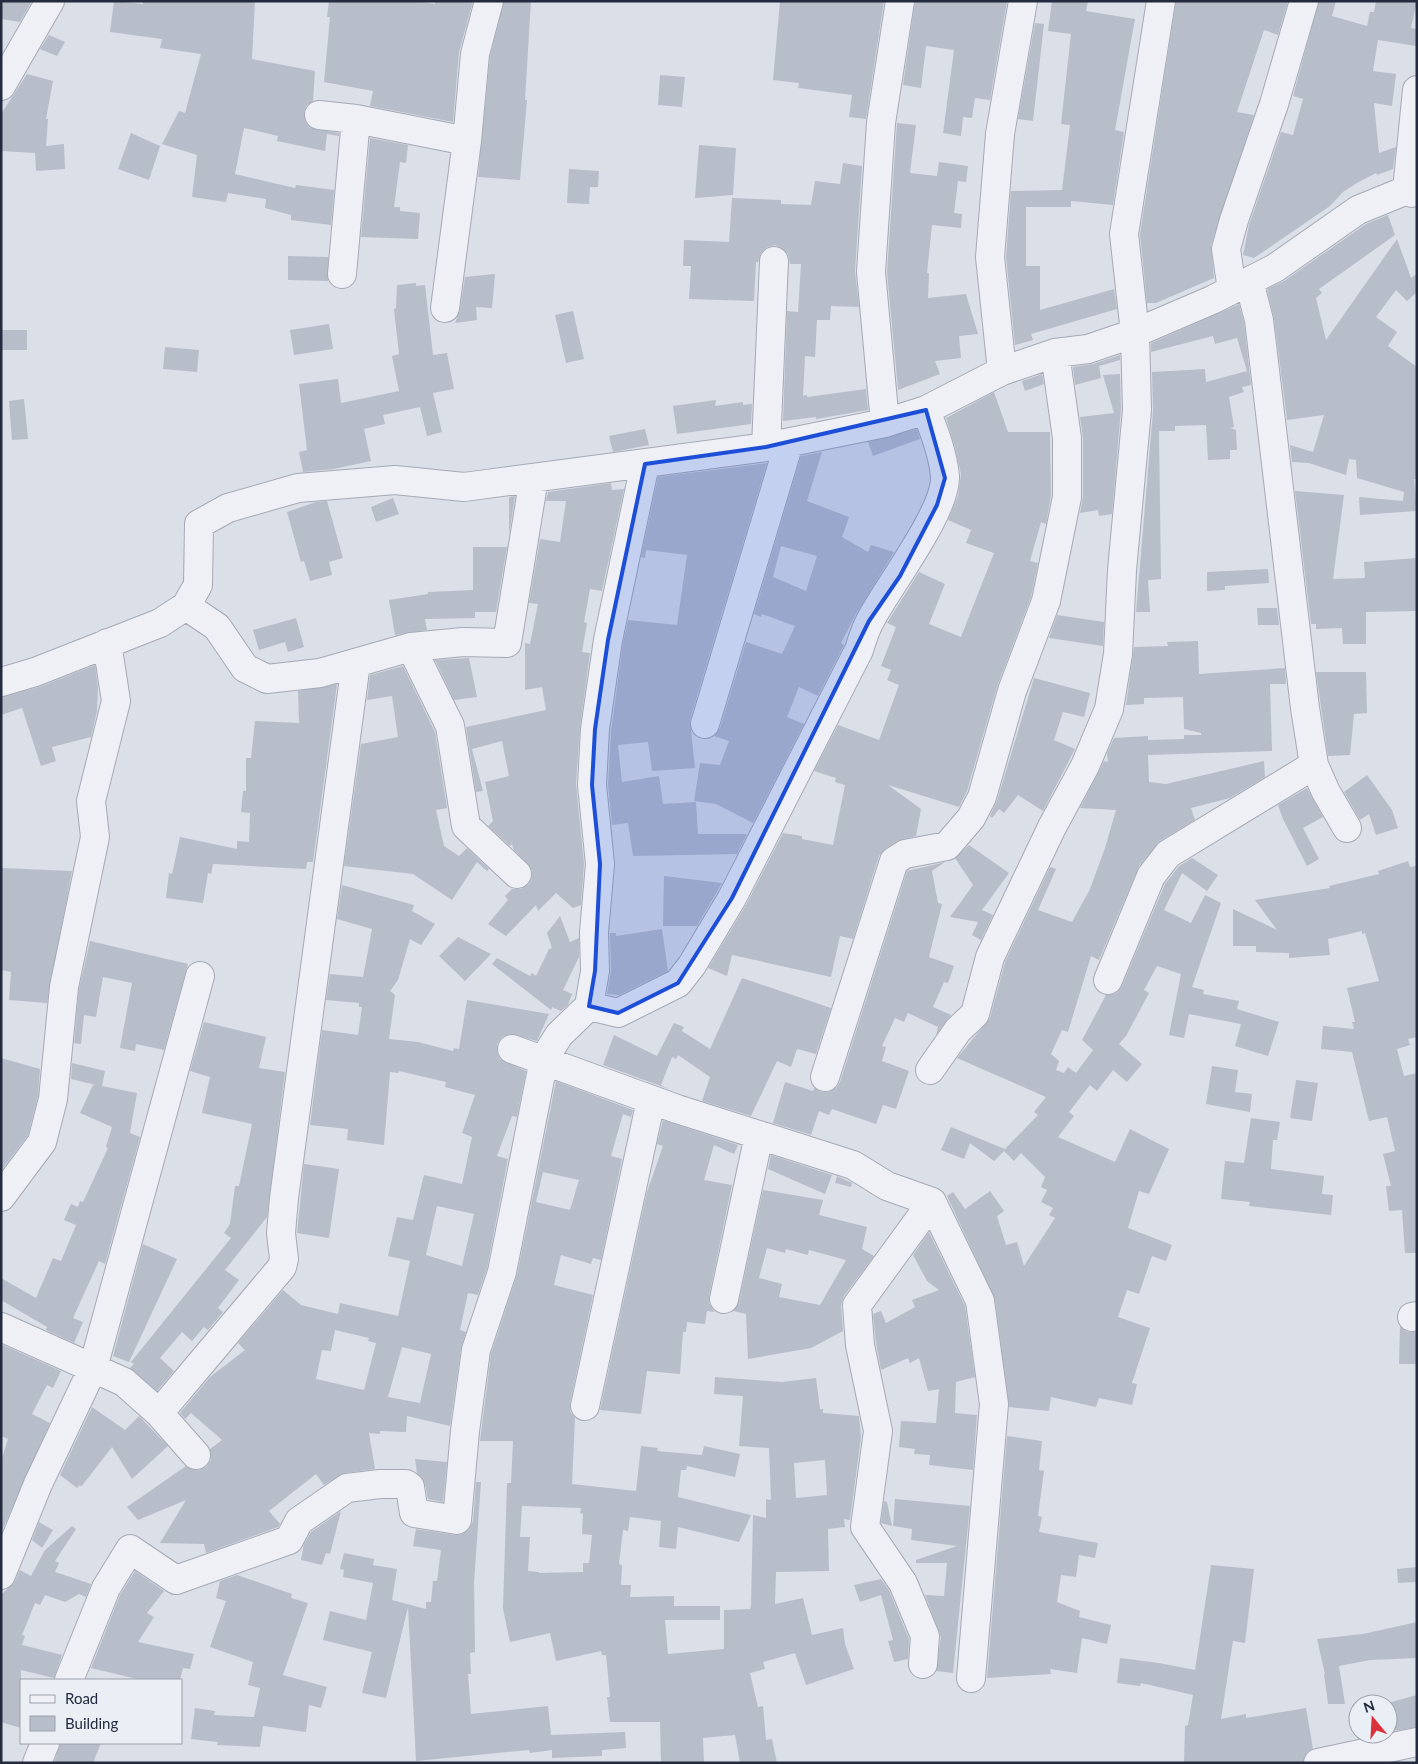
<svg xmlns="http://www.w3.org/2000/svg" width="1418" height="1764" viewBox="0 0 1418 1764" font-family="Lato,sans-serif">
	<rect width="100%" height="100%" fill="#dbdfe7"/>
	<path fill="#b8bdca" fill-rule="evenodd" d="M1 1H32L20 22 1 19Z
		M114 1 143 4V1H255L252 59 315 71 313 101 306 106 304 113 305 121 310 128 339 133V136L327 134 325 151 277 141 278 136 244 128 235 174 295 188 296 185 334 190 331 225 291 220V215L265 208 266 199 228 193 226 202 192 197 197 155 162 144 179 111 185 113 201 54 160 48 162 39 110 32Z
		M329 1H415L435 4V1H473L459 52 453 122 370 106 373 91 324 82 330 17H327Z
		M504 1H531L525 100H527L520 180 478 177 490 57Z
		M780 1H884L866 119 849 117 852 95 798 88 799 83 773 80Z
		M915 1H1007L990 100 975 98 972 118 963 117 961 136 943 133 954 50 926 46 921 88 903 85Z
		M1052 1H1088L1086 11 1135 19 1115 130 1124 132 1113 205 1071 201V207H1026V266H1040V310L1114 289 1117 309 1031 334 1033 340 1015 345 1006 257 1011 191 1062 190 1070 125 1061 124 1071 34 1048 31Z
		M1176 1H1288L1278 35 1264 30 1237 112 1254 115 1211 245 1214 278 1156 303H1147L1140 234Z
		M1319 1H1336L1332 16 1367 26 1370 12H1374L1376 1H1417L1411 28 1417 29 1416 46 1378 40 1373 71 1396 74 1392 106 1374 103 1379 153 1396 147 1393 169 1377 175 1376 173 1357 183 1343 192 1330 206 1254 258 1243 255 1249 225 1281 132 1293 135 1303 99 1293 96Z
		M1035 23 1044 24 1033 121 1018 119Z
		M49 35 65 42 57 56 40 49Z
		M27 74 53 81 46 119H48L46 146 64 144 65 169 36 171 35 153 1 151V114Z
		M660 75 685 77 682 107 658 105Z
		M897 123 916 125 910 173 937 176 939 162 968 166 966 182 958 181 954 213 962 214 961 228 932 225 927 273H929L928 298 966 294 978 334 959 336 961 358 935 361 940 374 898 390 887 272Z
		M131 133 160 146 149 180 118 169Z
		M370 138 408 145 406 163 400 162 394 207H400V211L420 213 418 239 361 237Z
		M699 145 736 148 733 195 695 198Z
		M843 163 862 166 855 271 859 307 831 306 830 320H817L815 357 805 356 803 396 807 395V397L866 389 868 410 816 419V417L783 421 787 311 798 312 801 264H790L788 254 782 248 775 245 767 247 761 253 758 262H756L754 301 689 299 691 266H683L684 240 729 242 732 198 781 200V204L811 205 815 181 840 184Z
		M569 169 599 171 598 187H590L589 204 567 203Z
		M1388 215 1395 235 1319 289 1322 293 1316 298 1326 340 1397 239 1411 278 1417 274V292L1407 301 1396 290 1376 317 1397 332 1388 346 1417 367V479H1414L1417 511 1360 515 1359 497 1403 501 1404 492 1357 478 1356 460 1349 459 1346 475 1309 463 1292 462 1290 445 1313 452 1324 415 1287 420 1274 318 1267 289 1284 281 1366 224Z
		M288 256 328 257V281L288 280Z
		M495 274 492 308 476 307 477 320 455 323 460 310 465 277Z
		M416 283V286L425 285 433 355 447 353 454 389 433 393 442 432 427 436 420 407 383 415 385 424 364 429 371 461 334 469 303 472 299 452 307 450 299 384 338 379 341 403 399 391 392 356 399 354 394 309 396 308 397 285Z
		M1239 304 1244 323 1251 385 1242 387 1244 392 1229 397 1234 427 1230 428 1236 430 1237 450H1230V459L1208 460 1206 425 1175 426V431H1159L1161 579 1148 580 1150 612H1136L1153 411 1152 372 1205 369 1206 382 1247 371 1237 338 1215 344 1213 336 1151 352V343Z
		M573 311 584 359 566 363 555 315Z
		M329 324 333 349 294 355 290 330Z
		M1 330H27V350H1Z
		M165 347 199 350 197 372 163 369Z
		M1120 355V360L1099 366 1101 378 1075 385 1073 367 1093 364Z
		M1042 374 1044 384 1025 391 1022 381Z
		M1120 374 1121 409 1112 514 1099 516 1098 510 1080 513 1083 497V438L1080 417 1114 413 1103 375Z
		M994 392 1008 432H1050L1051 495 1046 524 1041 522 1030 561 1038 563 1031 597 997 687 967 791 959 807 888 785 921 809 916 836 897 841 886 848 879 856 853 939 840 936 831 977 732 955 727 976 708 968 746 905 783 833 802 836V839L833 845 845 785 835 782 836 778 814 771 838 725 879 740 899 685 887 680 891 670 881 666 896 627 887 623 919 572 945 584 929 624 961 637 994 553 966 543 971 530 948 520 958 496 961 474 955 447 946 418Z
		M24 399 28 439 12 440 9 401Z
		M716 400 715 406 743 402V405L752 404 751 424 677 434 673 406Z
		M645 429 649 445 613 452 609 436Z
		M917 429 920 439 873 456 868 442Z
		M822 452 807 501 849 517 842 537 868 552 871 545 894 552 856 614 841 643 844 645 818 696 799 687 787 717 804 724 753 823 716 804 694 801 700 763 720 765 729 741 714 736 720 728 746 642 782 654 795 626 762 614 761 617 754 614 801 456ZM781 546 817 556 806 591 773 577Z
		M767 463 690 720 695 768 652 771 648 742 618 745 622 782 659 776 663 804 696 802 698 834H747L737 854 633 856 628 823 612 825 608 785 611 731 623 643 628 620 677 625 687 555 646 550 645 558 641 557 658 477Z
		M611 483 612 490 624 489 602 591 590 589 584 622 587 623 582 652 590 653 580 727 576 784 584 864 581 905 573 908 556 893 538 911 536 905 506 936 488 924 508 900 505 896 512 889H521L529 884 532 877V870L514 850 512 844 510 846 488 826 493 821 485 782 509 776 502 741 472 749 483 791 476 792 466 727 546 710 542 687 525 690V643L530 644 538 604 529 603 540 539 560 542 566 501H546L548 492Z
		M1295 491 1344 495 1333 579 1365 578 1364 562 1417 558V611L1366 612V644H1343L1342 628 1316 629V624H1311Z
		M515 496 509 535V497Z
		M393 498 399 514 376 522 371 507Z
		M327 501 343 558 329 562 332 575 310 581 304 561 301 562 287 512 316 502Z
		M473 547H507L496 612H475V618L425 619 427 630 395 635 389 600 428 594V592L473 590Z
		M1268 569 1269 583 1225 586V590L1207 591V572Z
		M1257 608H1277L1279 625H1258Z
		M1057 615 1104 622 1103 646 1049 638Z
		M296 618 304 647 288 652 285 642 259 650 253 630Z
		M1198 641 1199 674 1285 668 1286 684H1270L1272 751 1148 755 1149 782 1166 784 1264 761 1265 777 1230 798 1191 808 1195 820 1160 841 1139 866 1099 960 1091 956 1068 1032 1062 1030 1051 1054 1059 1061 1056 1070 1064 1073 1068 1067 1076 1073 1093 1050 1082 1040 1106 995 1117 993 1122 986 1165 884 1179 866 1192 858 1218 875 1207 891 1182 873 1164 910 1191 923 1205 895 1221 903 1192 987 1204 990 1203 994 1239 1001 1237 1009 1279 1022 1268 1056 1235 1046 1241 1024 1189 1014 1184 1038 1169 1035 1181 974 1157 966 1144 990 1149 993 1126 1036 1119 1044 1142 1064 1127 1082 1113 1070 1097 1091 1090 1085 1069 1112 1074 1116 1058 1137 1115 1162 1130 1129 1169 1149 1149 1194 1139 1191 1128 1228 1172 1245 1166 1261 1152 1256 1139 1294 1127 1290 1118 1317 1150 1328 1132 1383 1137 1384 1132 1405 1099 1398 1096 1407 1051 1397 1049 1411 1009 1407 995 1299 947 1196 953 1192 965 1209 990 1191 1004 1211 997 1216 1006 1245 1017 1242 1024 1266 1055 1218 1049 1215 1053 1208 1041 1202 1047 1190 1041 1187 1045 1177 1021 1153 1014 1161 1004 1151 994 1161 970 1143 964 1159 941 1150 951 1127 1005 1149 1038 1115 1034 1112 1046 1097 957 1058 990 1018 1005 962 1050 867 1056 869 1038 910 1072 922 1090 889 1105 848 1116 810 1080 808 1104 761 1108 762 1107 753 1114 738 1148 736V740L1184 739V735H1201V733L1184 729 1183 697 1144 698V704L1126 705 1134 647 1168 646 1167 642Z
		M469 658 477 697 454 700 435 660Z
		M95 665 98 687 97 711 91 737 52 747 56 761 41 766 22 708 1 715V697L39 687Z
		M403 666 435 732 447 808 436 810 444 846 459 856 467 848 489 869 487 871 477 862 452 900 413 874 344 866 361 744 398 737 392 696 367 700 370 675Z
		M1316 672H1366L1367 713 1354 714 1350 755 1328 756Z
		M1034 678 1090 693 1084 717 1063 712 1054 740 1075 749 1043 811 1018 795 1004 813 999 809 992 818 990 816 997 801Z
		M337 684 313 862H307L306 869 213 864 211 874 208 873 203 903 166 898 169 873 172 874 180 837 237 849V841L249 842 250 813 241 812 243 791H246V758H251L255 721 299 723 298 691Z
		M1367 775 1392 810 1398 828 1376 835 1369 814 1360 820 1344 792Z
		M1307 788 1323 817 1303 828 1319 859 1307 866 1283 819 1278 805Z
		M969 845 1009 873 982 910 993 915 981 940 972 935 978 922 950 917 973 885 955 858Z
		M1408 861 1410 867 1417 866V1037L1408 1039 1410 1045 1397 1049 1404 1076 1417 1073V1253H1405L1402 1210 1389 1211 1386 1186H1391L1383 1154 1395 1151 1387 1117 1369 1121 1352 1052 1321 1049 1323 1026 1354 1029 1352 1022H1355L1347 988 1379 981 1365 933 1362 934V931L1328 939 1330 955 1289 958V953L1256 952V946H1233V909L1277 930 1255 900 1330 888 1329 886 1379 874 1378 871Z
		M945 862 932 871 938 903 942 904 929 957 954 966 948 983 944 982 933 1007 951 1015 936 1035 938 1027 908 1013 904 1022 895 1018 882 1046 886 1047 882 1061 909 1071 896 1109 883 1105 876 1124 832 1109 829 1115 819 1111 811 1135 773 1123 785 1082 813 1091 814 1088 821 1092H828L836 1088 840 1082 907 871Z
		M2 868 72 871 47 1003 9 1000 11 972 1 970Z
		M664 876 722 883 697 926H663Z
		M342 885 414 905 412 911 435 924 421 945 410 939 398 980 390 991 395 995 389 1039 418 1042 453 1051 454 1048 459 1049 467 1000 549 1014 537 1041 510 1034 502 1037 497 1044V1052L500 1059 526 1071 517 1117 512 1116 497 1156 508 1159 487 1268 478 1295 468 1293 460 1330 466 1332 461 1348 450 1426 407 1416 406 1432 380 1431V1434L369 1433 375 1469 345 1473 324 1485 316 1474 269 1511 280 1524 278 1527 206 1553 204 1544 160 1543 186 1500 138 1520 127 1507 186 1466 199 1470 206 1467 211 1460 210 1449 222 1440 191 1413 185 1419 180 1413 210 1377 245 1350 238 1343 283 1290 301 1305 338 1314 340 1303 398 1316 410 1261 388 1256 397 1217 413 1220 424 1175 462 1184 472 1137 462 1133 475 1095 445 1087 446 1082 399 1071 398 1073 390 1072 384 1145 347 1140 348 1129 310 1125 322 1030 358 1035 362 1007H359V1003L326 1000 330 974 363 977 372 929 337 919ZM437 1206 474 1214 462 1266 426 1255ZM335 1330 369 1338 368 1341 376 1343 364 1390 316 1379 322 1350 331 1351ZM402 1347 431 1354 420 1403 388 1397Z
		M560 916 570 942 579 938V957L563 990 572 994 568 1005 561 1011 552 1007 551 1010 492 964 497 958 530 976 532 973 536 976 549 949 552 948 547 933Z
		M662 929 668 971 619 995 607 994 611 971 610 933H616V936Z
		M458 937 491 954 465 981 439 956Z
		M90 941 188 964 164 1050 136 1044 135 1051 120 1048 132 983 103 977 96 1017 84 1015 81 1044 74 1043 79 989Z
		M742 978 831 1008 816 1054 797 1049 791 1067 777 1061 751 1116 702 1101 710 1077 678 1055 676 1059 672 1057 661 1085 669 1089 603 1065 614 1035 657 1056 674 1023 684 1027 682 1031 710 1049Z
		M204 1022 266 1037 259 1068 285 1072 267 1217 225 1270 239 1280 218 1308 223 1312 208 1330 204 1327 192 1341 182 1332 160 1358 174 1371 157 1391 130 1368 134 1364 131 1362 231 1238 224 1233 230 1224 235 1186H239L252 1124 202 1113 210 1077 190 1071Z
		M1 1058 40 1069 38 1096 28 1135 1 1171Z
		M72 1063 105 1071 102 1086 137 1093 130 1133 140 1137 105 1264 99 1261 73 1318 83 1322 74 1343 46 1330 47 1327 1 1300V1278L36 1298 53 1258 61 1261 76 1225 64 1220 71 1204 78 1207 80 1201 83 1202 108 1148 106 1147 112 1127 80 1113 93 1085H96L71 1079Z
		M1212 1066 1238 1070 1235 1092 1252 1094 1250 1112 1206 1104Z
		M1296 1080 1318 1083 1312 1121 1290 1118Z
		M556 1081 633 1110 631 1117 623 1114 611 1156 622 1159 601 1260 593 1258 591 1264 561 1255 554 1285 593 1295 570 1403V1411L575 1418 572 1484 636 1491 641 1446 658 1448 657 1451 702 1455 704 1446 740 1454 735 1477 687 1466 686 1470H681L678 1497 751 1515 739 1542 678 1527 676 1549 659 1547 661 1521 630 1517 628 1531 623 1530 619 1564 622 1565 621 1585H631L630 1597 674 1596V1606H720V1620H665L668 1654 724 1649V1610L750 1609 751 1605 753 1515 766 1518V1499L771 1500 769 1448 739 1446 743 1396 714 1394 715 1377 782 1382 816 1378 820 1409H823V1413L859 1416 861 1437 850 1520 844 1519 845 1527 828 1529 829 1571 776 1572 775 1604 803 1598 812 1635 843 1628 845 1644 854 1669 806 1685 795 1653 763 1662 765 1669 750 1673 758 1707 763 1706 766 1740 772 1739 777 1763H740L735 1735 703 1738 704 1763H661L660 1722H610L607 1697H610L606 1655H602L601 1651 556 1661 550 1633 510 1642 503 1609 507 1483H511L513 1441H480L491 1354 517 1275ZM543 1172 579 1180 570 1210 536 1202ZM825 1460 827 1495 796 1498 794 1463ZM522 1506 581 1508 580 1513 583 1514 582 1534 592 1535 589 1563H583V1572L539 1573V1572L528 1571 530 1537H520Z
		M1251 1118 1280 1122 1277 1140H1273L1271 1169 1324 1176 1322 1194 1333 1195 1331 1215 1249 1206 1250 1202 1221 1199 1225 1161 1244 1163Z
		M663 1120 738 1145 734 1154 714 1145 704 1180 732 1185 709 1296V1303L714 1312 707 1311 705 1324 687 1322 686 1332H683L680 1374 647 1371 641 1414 600 1410 647 1192 663 1146 657 1144Z
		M771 1155 832 1175 825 1194 768 1169Z
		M304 1164 339 1169 329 1238 297 1233Z
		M837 1176 852 1183 851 1187 835 1183Z
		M763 1190 823 1200 819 1215 867 1227 862 1249 874 1256 844 1296 841 1306 843 1331 811 1348 748 1359 746 1314 733 1311 739 1302ZM767 1248 785 1253 786 1249 808 1255 809 1250 846 1260 820 1305 779 1297 782 1284 759 1278Z
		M929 1232 965 1306 975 1377 956 1382 955 1413 977 1415 973 1470 929 1465 930 1455 914 1454 915 1449 899 1447 901 1421 936 1423 939 1389 928 1391 919 1358 910 1363 908 1358 881 1370 876 1343 873 1314 881 1311 886 1323 915 1307 912 1300 939 1290 927 1281 913 1255Z
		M143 1244 177 1259 129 1362 113 1356Z
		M1400 1326 1407 1332H1417V1364H1399Z
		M1 1344 61 1371 53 1388 47 1385 32 1414 50 1423 1 1533V1461L8 1439 1 1436Z
		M92 1407 125 1430 139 1416 168 1446 132 1479 112 1447 81 1487 80 1485 77 1488 60 1475Z
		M1007 1436 1042 1441 1039 1470 1044 1471 1038 1516 1042 1517 1039 1532 1098 1543 1095 1558 1079 1555 1076 1577 1061 1575 1057 1602 1080 1611 1079 1617 1111 1625 1107 1644 1082 1638 1077 1673 1050 1669 1051 1674 987 1678Z
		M415 1459 447 1462 443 1502 428 1499 425 1484 417 1473Z
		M476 1482H481L474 1583 475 1652 470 1653 471 1674H468L471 1714 548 1706 551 1735 625 1732 626 1748 602 1750V1756L552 1758V1750L530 1753 529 1750 416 1761 408 1607 386 1698 362 1693 372 1652 323 1640 330 1611 366 1620 373 1583 343 1577 344 1570 340 1569 344 1553 374 1559 373 1565 397 1569 392 1600 426 1609V1602H431L433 1581H437L441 1550 413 1546 416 1529 455 1535 463 1534 469 1530 473 1521Z
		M895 1499 970 1506 953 1673 936 1671 941 1637 925 1595 944 1596 947 1563H916V1560L957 1546 911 1540 912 1529 893 1526Z
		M884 1501 887 1502 892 1526 881 1523Z
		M341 1511 330 1554 326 1553 322 1565 301 1560 304 1544 311 1532Z
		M39 1522 53 1530 42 1548 32 1540Z
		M72 1526 76 1529 55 1561 59 1563 55 1572 91 1584 86 1597 79 1594 65 1602 45 1595 40 1605 35 1603 22 1635 25 1636 22 1645 62 1655 54 1678 21 1670V1728L1 1722V1595L15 1581 20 1570 31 1576 45 1550Z
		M1211 1565 1254 1569 1245 1643 1233 1641 1221 1719 1246 1714V1718L1306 1708 1313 1749 1307 1752 1303 1763H1184L1185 1726 1188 1725 1193 1695 1141 1683 1140 1686 1117 1683 1120 1658 1159 1663 1195 1670Z
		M1417 1567V1582L1398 1583 1397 1569Z
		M135 1571 164 1591 147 1613 154 1617 138 1642 194 1654 190 1669 183 1668 180 1680H141L91 1668 120 1595Z
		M237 1575 292 1594 291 1598 308 1603 283 1675 327 1687 321 1708 309 1705 306 1732 263 1726 260 1747 217 1745 218 1742 191 1739 195 1708 215 1711 214 1715 254 1717 260 1688 248 1685 253 1662 210 1647 226 1601 216 1598 220 1581Z
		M881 1579 889 1590 909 1639 908 1659 894 1662 888 1641 893 1640 881 1595 860 1602 854 1585Z
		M1417 1622V1658L1370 1660 1339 1666 1345 1704H1328L1324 1674H1325L1317 1639 1363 1634Z
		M1417 1695V1727L1388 1732V1703Z
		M60 1743H101L93 1763H54Z"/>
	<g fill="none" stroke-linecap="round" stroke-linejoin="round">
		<g stroke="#a4a9b5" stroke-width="30">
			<path id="minor" d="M1 86 50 1
				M319 115 356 119 467 141
				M1412 193 1407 190 1417 90
				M342 274 356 119
				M1249 281 1259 320 1305 708 1314 765 1326 792 1347 828
				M1232 290 1226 249 1234 220 1274 104 1304 1
				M445 308 467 141 475 54 489 1
				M1002 371 990 257 1000 134 1023 1
				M885 423 871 272 881 123 900 1
				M766 447 774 261
				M186 606 217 627 245 668 267 679 320 673 411 647 463 642 507 643 534 478
				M411 647 450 726 466 826 517 874
				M1 682 35 672 160 623 186 606 198 585 199 524 228 508 298 488 395 480 464 487 766 447 885 423 926 410 1002 371 1055 353 1088 349 1135 333 1212 300 1275 268 1358 210 1407 190 1417 178
				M705 724 789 443
				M1108 980 1151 876 1168 854 1314 765
				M589 1006 618 1013 678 983 692 965 732 898 859 650C862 640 865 630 870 621 886 589 947 511 945 476 943 454 934 431 926 410
				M512 1049 677 1109 853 1165 887 1186 932 1202 980 1301 994 1404 971 1678
				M930 1070 958 1030 975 1014 990 957 1052 827 1085 766 1109 709 1118 654 1122 570 1137 410 1135 333 1124 234 1161 1
				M825 1077 894 861 905 854 947 846 971 818 982 797 1012 691 1046 601 1067 497V438L1055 353
				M1 1197 42 1142 53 1099 64 987 95 837 91 801 116 701 107 643
				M724 1299 759 1135
				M1412 1317 1417 1316
				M1 1327 124 1382 159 1413 196 1455
				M585 1406 651 1100
				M159 1413 282 1267 284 1259 281 1233 284 1198 356 663
				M1 1575 38 1484 93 1368 200 976
				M923 1664 925 1636 903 1583 865 1527 878 1431 860 1345 857 1305 932 1202
				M69 1680 106 1588 130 1549 176 1580 289 1540 299 1521 347 1488 380 1484H406L410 1487 414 1513 457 1520 465 1431 476 1350 502 1272 544 1059 559 1035 589 1006 595 971 594 932 600 864 592 785 595 729 608 640 645 464
				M37 1763 45 1743
				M1318 1763 1417 1742"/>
		</g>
		<use href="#minor" stroke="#eef0f5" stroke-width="28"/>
	</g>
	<path fill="#1d4ed8" fill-opacity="0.2" stroke="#1d4ed8" stroke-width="4" stroke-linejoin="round" d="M926 410 945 478 937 505 900 576 869 621 732 898 678 983 618 1013 589 1006 595 971 600 864 592 785 595 729 608 640 645 464 766 447Z"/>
	<rect width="1418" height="1764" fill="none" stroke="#242b3f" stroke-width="5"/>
	<rect x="20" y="1679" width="162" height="65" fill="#eaeef5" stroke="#9ba0ac"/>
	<rect x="30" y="1695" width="25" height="8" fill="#eef0f5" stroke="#9ba0ac"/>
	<text x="65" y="1704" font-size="15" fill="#242b3f">Road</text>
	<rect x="30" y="1716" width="25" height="15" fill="#b8bdca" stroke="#9ba0ac"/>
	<text x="65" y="1729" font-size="15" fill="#242b3f">Building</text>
	<g transform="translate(1373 1719) rotate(342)"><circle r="24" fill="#eaeef5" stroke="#9ba0ac"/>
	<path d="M0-4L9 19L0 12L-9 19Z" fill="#dc303b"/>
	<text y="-8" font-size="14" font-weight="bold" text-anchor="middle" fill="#242b3f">N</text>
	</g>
</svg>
